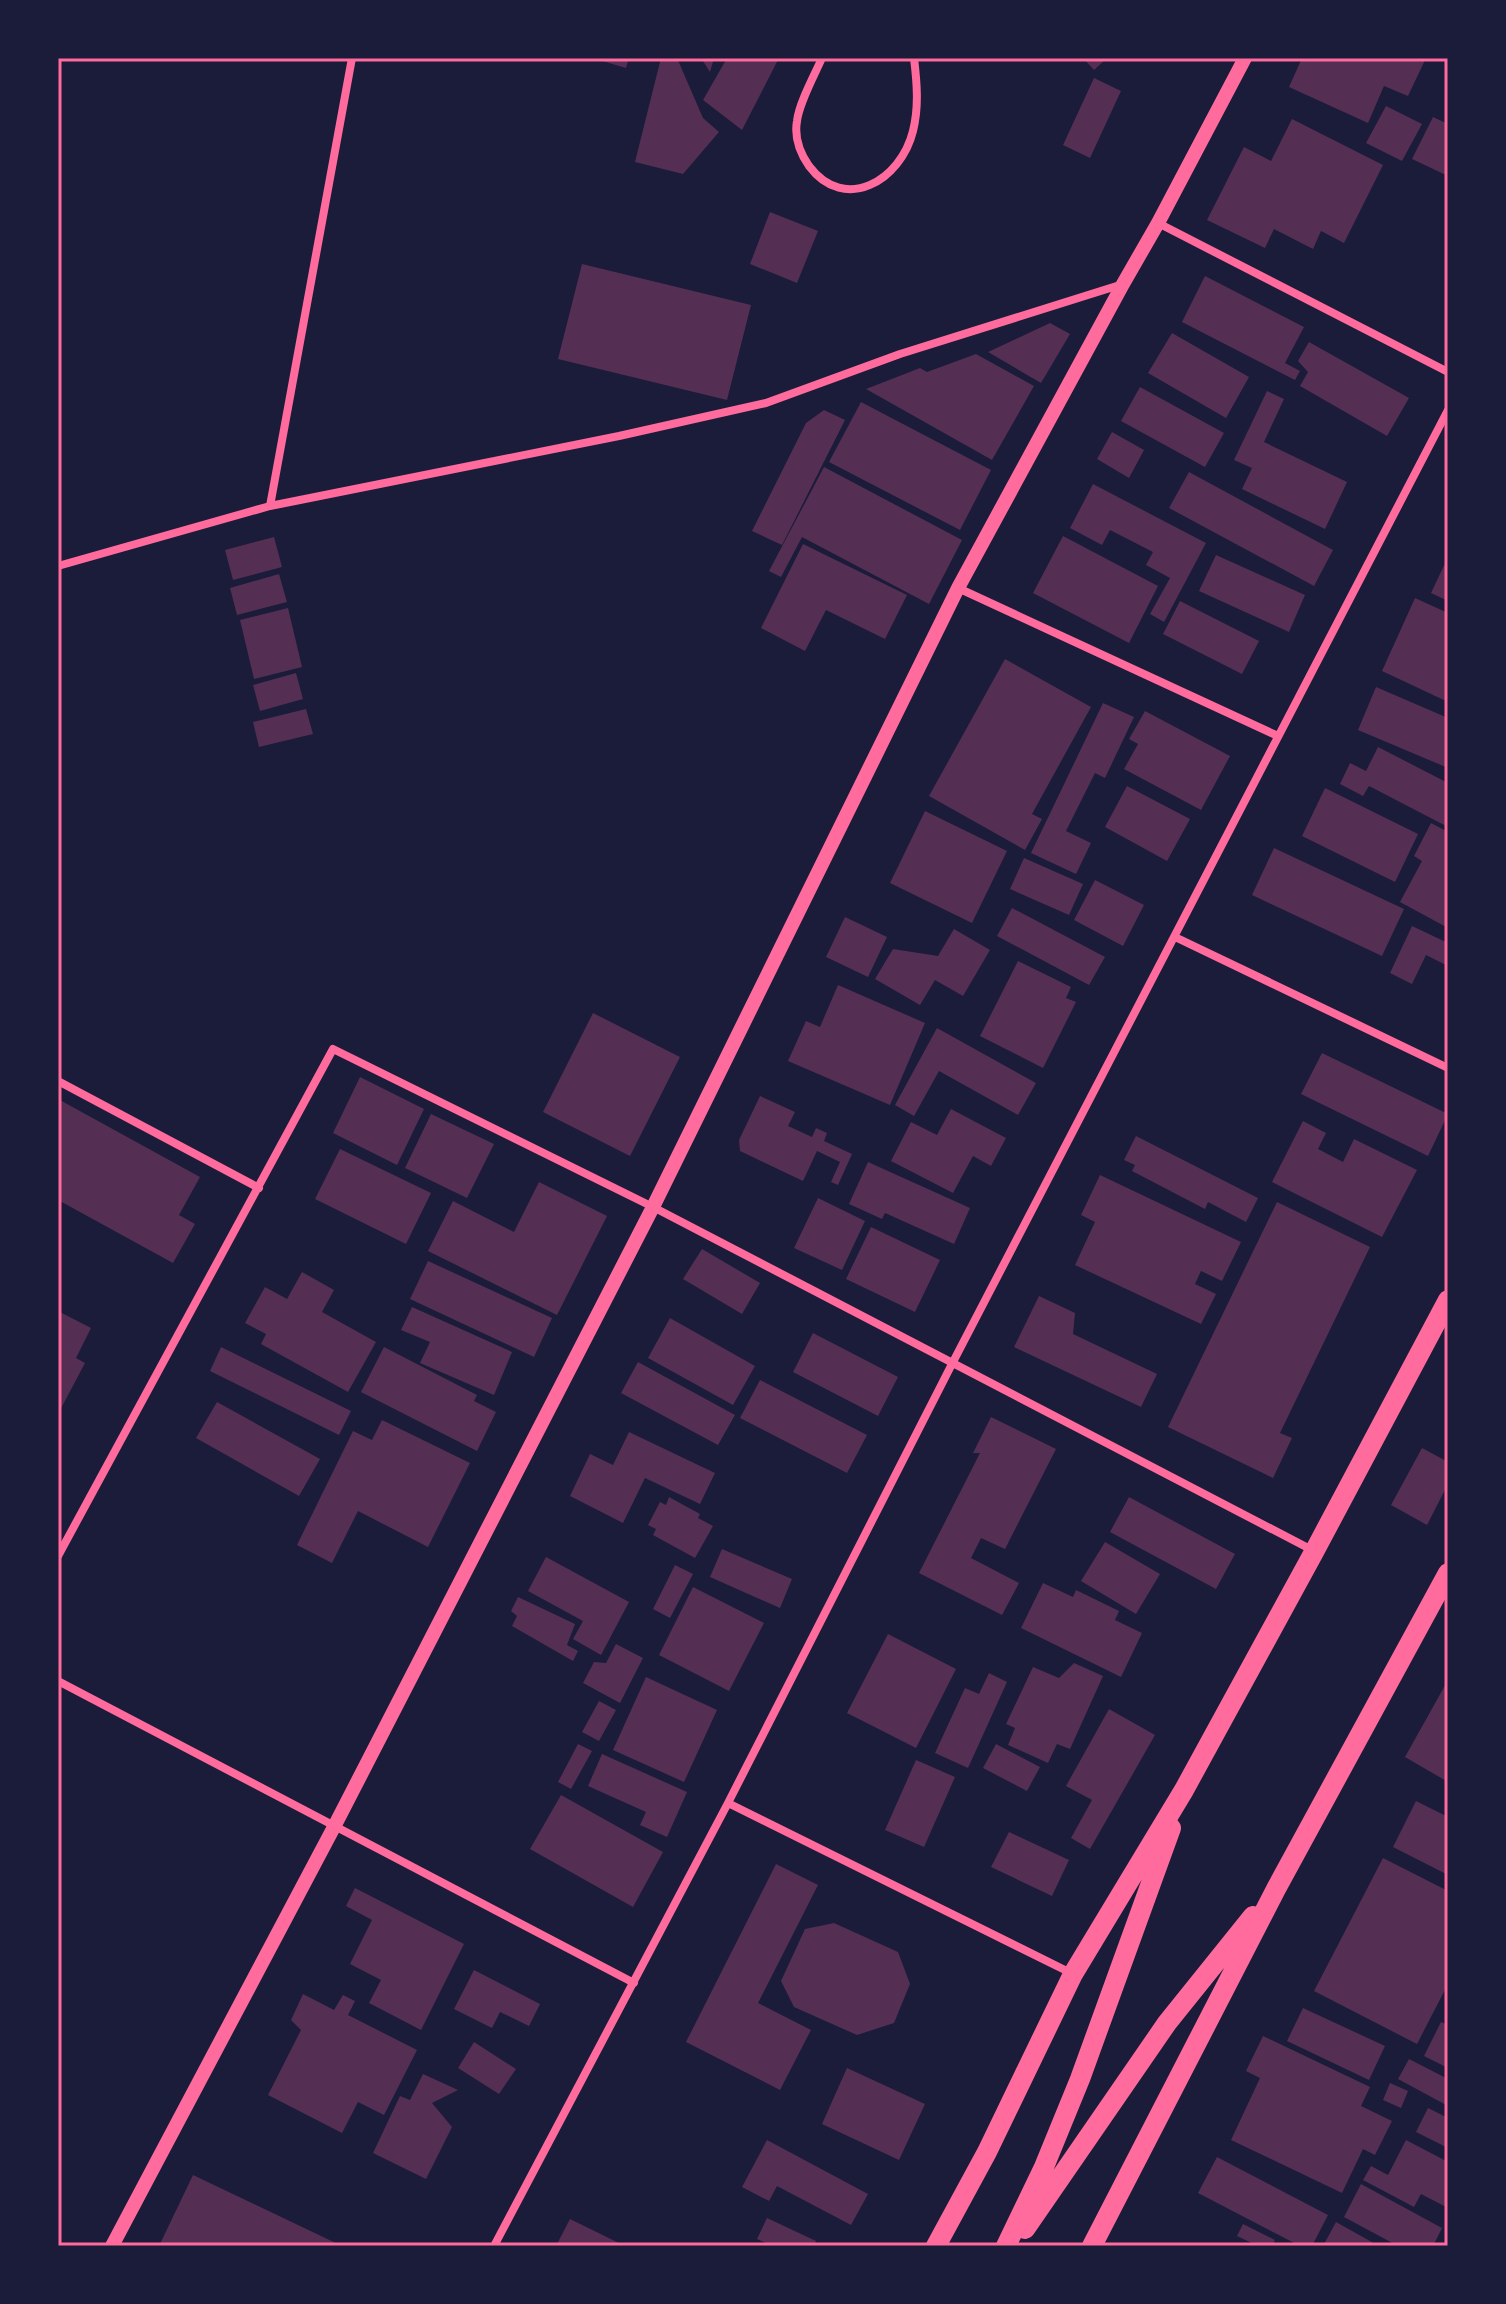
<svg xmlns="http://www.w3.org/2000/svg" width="1506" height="2304" viewBox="0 0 1506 2304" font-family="Manrope,sans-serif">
	<rect width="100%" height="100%" fill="#1b1b3a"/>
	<path fill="#542f53" d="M592 58H629L626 68Z
		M661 58H677L703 118 719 132 683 174 635 162Z
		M701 58H714L710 72Z
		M727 58H779L742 130 703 100Z
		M1083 58H1107L1094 70Z
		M1302 58H1426L1408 96 1384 86 1368 123 1289 87Z
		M1094 78 1121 91 1090 158 1063 145Z
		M1386 106 1422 124 1402 161 1366 143Z
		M1433 117 1448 124V176L1412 159Z
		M1292 119 1383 165 1344 243 1321 231 1313 249 1274 229 1265 248 1207 220 1244 147 1271 161Z
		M770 212 818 231 797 283 750 264Z
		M582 264 751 305 727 400 558 359Z
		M1205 276 1304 327 1285 363 1300 371 1295 380 1182 322Z
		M1050 323 1070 334 1041 383 988 352Z
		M1172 333 1249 377 1226 418 1148 373Z
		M1309 342 1409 398 1387 436 1300 386 1308 372 1298 361Z
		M976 354 1034 386 992 460 866 389 920 368 927 372Z
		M1140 387 1224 433 1205 467 1121 421Z
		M1267 391 1284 399 1264 442 1347 482 1325 529 1242 489 1252 468 1234 460Z
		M861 402 991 470 960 530 829 462Z
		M824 410 845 420 782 545 752 531 806 423Z
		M1112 432 1144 450 1129 478 1097 459Z
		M824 467 962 540 929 604 802 537 781 577 769 571Z
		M1189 472 1333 550 1314 586 1169 508Z
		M1093 484 1206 543 1164 622 1150 614 1170 578 1146 565 1153 552 1110 530 1102 545 1070 528Z
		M1063 536 1158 586 1129 643 1033 593Z
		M274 537 282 567 233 580 225 550Z
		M803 544 907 595 885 639 826 610 805 651 761 628Z
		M1216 555 1305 595 1289 632 1199 591Z
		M1448 557V601L1431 593Z
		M279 574 287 602 237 615 230 588Z
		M1415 598 1448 613V702L1382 671Z
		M1180 601 1259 641 1242 674 1163 634Z
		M288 608 302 667 254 679 240 620Z
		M1005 659 1091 707 1032 814 1042 819 1025 850 929 796Z
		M296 673 303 699 260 711 253 685Z
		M1376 687 1448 718V768L1358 730Z
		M1103 703 1134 717 1105 778 1095 773 1066 831 1091 843 1076 874 1031 853Z
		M306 709 313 734 259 747 253 722Z
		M1145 711 1230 756 1201 810 1124 769 1138 744 1129 739Z
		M1378 747 1448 783V827L1369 786 1363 796 1340 784 1350 763 1366 771Z
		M1127 786 1190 819 1167 861 1105 827Z
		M1325 788 1418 834 1395 882 1302 836Z
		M925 811 1007 851 972 923 890 883Z
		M1431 823 1448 832V928L1400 902 1422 861 1414 856Z
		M1274 848 1404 909 1382 956 1252 895Z
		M1024 858 1083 884 1069 915 1010 889Z
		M1095 880 1144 905 1123 946 1074 920Z
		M1012 908 1105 957 1089 985 997 936Z
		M845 917 887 937 868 977 826 957Z
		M1412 926 1448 943V966L1426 955 1412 984 1390 973Z
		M954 929 990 950 963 996 935 980 920 1005 875 979 893 949 938 956Z
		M1018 961 1071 987 1066 998 1076 1002 1043 1068 980 1036Z
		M838 985 925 1023 890 1105 788 1061 806 1021 820 1027Z
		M593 1013 680 1057 630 1156 543 1112Z
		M937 1028 1036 1083 1018 1115 939 1071 914 1116 895 1105Z
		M1322 1053 1448 1114 1428 1156 1301 1094Z
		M360 1077 424 1109 397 1165 333 1133Z
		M760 1096 795 1112 788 1126 812 1137 816 1128 827 1133 824 1141 852 1154 838 1185 831 1182 840 1162 817 1151 803 1181 740 1151 739 1140Z
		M58 1099 200 1177 179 1215 195 1224 173 1263 58 1200Z
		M951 1109 1006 1138 991 1166 973 1156 953 1193 891 1161 911 1122 937 1135Z
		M431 1114 494 1144 467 1198 405 1168Z
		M1303 1121 1326 1133 1318 1149 1343 1162 1354 1139 1417 1170 1382 1237 1272 1182Z
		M1136 1136 1258 1198 1246 1222 1208 1202 1205 1209 1132 1171 1135 1165 1124 1160Z
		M340 1149 431 1193 406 1244 315 1199Z
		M868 1162 970 1208 954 1244 885 1213 882 1219 849 1204Z
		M1100 1175 1241 1242 1222 1281 1201 1271 1195 1284 1216 1294 1201 1324 1075 1265 1095 1222 1081 1215Z
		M539 1182 607 1216 557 1315 428 1251 453 1201 514 1232Z
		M818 1198 865 1221 842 1270 794 1248Z
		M1277 1202 1370 1247 1280 1433 1292 1438 1273 1478 1168 1427Z
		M871 1227 940 1260 915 1312 846 1279Z
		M702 1249 760 1283 742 1314 683 1279Z
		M428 1261 552 1318 534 1357 410 1299Z
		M302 1272 334 1290 322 1312 376 1342 348 1392 261 1344 266 1334 245 1323 265 1287 287 1299Z
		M1039 1296 1075 1313 1073 1334 1157 1374 1141 1407 1014 1347Z
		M412 1307 512 1352 494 1395 420 1363 430 1342 401 1330Z
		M58 1311 91 1328 76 1358 85 1363 58 1414Z
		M670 1318 755 1366 733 1405 648 1358Z
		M813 1333 898 1377 878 1416 793 1372Z
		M221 1347 351 1411 339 1435 210 1371Z
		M384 1347 477 1395 474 1401 496 1412 477 1451 361 1392Z
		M638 1362 735 1415 718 1445 621 1393Z
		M760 1380 867 1435 847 1473 740 1418Z
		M217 1402 320 1459 299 1496 196 1438Z
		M991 1417 1056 1449 1005 1549 981 1538 971 1558 1019 1583 1002 1615 919 1573 980 1453H973Z
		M382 1420 470 1463 428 1547 358 1511 332 1563 297 1545 353 1431 372 1440Z
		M629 1432 715 1473 700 1504 645 1478 623 1523 570 1496 590 1454 613 1465Z
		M1422 1448 1448 1462V1484L1427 1525 1391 1505Z
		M669 1497 700 1514 698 1518 713 1526 695 1558 653 1535 656 1529 648 1525 660 1502 666 1505Z
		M1129 1497 1235 1554 1216 1589 1110 1532Z
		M1105 1542 1160 1574 1136 1614 1081 1581Z
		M722 1549 792 1579 780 1608 710 1577Z
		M546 1557 629 1602 601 1655 573 1639 583 1621 528 1591Z
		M675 1565 693 1574 670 1618 653 1609Z
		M1043 1583 1073 1597 1076 1590 1119 1611 1115 1620 1142 1633 1121 1677 1021 1628Z
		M693 1587 764 1623 729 1691 659 1655Z
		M518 1597 575 1624 567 1645 578 1651 573 1661 512 1626 517 1616 511 1611Z
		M888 1634 956 1669 916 1748 847 1713Z
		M616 1644 643 1658 620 1703 583 1683 594 1662 606 1663Z
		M1074 1663 1103 1676 1070 1749 1057 1744 1048 1763 1008 1745 1015 1728 1006 1724 1033 1667 1059 1678Z
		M989 1673 1007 1682 968 1768 935 1753 965 1688 979 1694Z
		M646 1677 717 1710 684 1782 613 1750Z
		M1448 1680V1782L1405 1757Z
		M599 1701 616 1710 599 1741 582 1732Z
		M1109 1709 1155 1735 1090 1849 1071 1838 1092 1800 1066 1786Z
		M578 1744 592 1751 571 1789 558 1782Z
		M996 1744 1040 1767 1027 1791 983 1768Z
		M602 1754 687 1792 667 1837 640 1825 646 1812 588 1786Z
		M916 1760 955 1777 924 1847 885 1830Z
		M561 1795 663 1852 633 1907 530 1849Z
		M1416 1801 1448 1817V1875L1393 1847Z
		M1009 1832 1069 1860 1052 1896 991 1867Z
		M1383 1858 1448 1891V1984L1417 2044 1314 1991Z
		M776 1864 818 1885 758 2003 811 2030 780 2090 686 2042Z
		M355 1888 464 1944 421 2030 369 2003 381 1980 350 1964 372 1920 346 1906Z
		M834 1923 898 1952 910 1984 894 2023 857 2035 794 2007 781 1981 805 1929Z
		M474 1970 540 2004 529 2026 500 2012 492 2028 454 2009Z
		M303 1994 334 2010 343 1995 355 2001 348 2015 417 2050 384 2115 358 2102 342 2133 268 2095 301 2030 291 2020Z
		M1303 2008 1385 2046 1369 2080 1287 2041Z
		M1441 2022 1448 2025V2068L1424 2056Z
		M1263 2036 1370 2087 1361 2106 1392 2121 1375 2155 1363 2149 1342 2193 1231 2140 1260 2078 1246 2071Z
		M474 2042 516 2069 499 2094 458 2068Z
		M1409 2059 1448 2079V2106L1398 2079Z
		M847 2068 925 2104 899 2160 822 2124Z
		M423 2074 458 2090 432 2103 452 2127 426 2179 373 2153 400 2096 410 2100Z
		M1390 2083 1408 2091 1401 2108 1383 2100Z
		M1428 2108 1448 2118V2148L1416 2132Z
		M767 2140 868 2194 851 2225 777 2186 769 2201 742 2187Z
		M1406 2140 1448 2162V2208L1421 2194 1414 2207 1363 2180 1371 2166 1388 2175Z
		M1217 2157 1328 2215 1312 2246H1300L1198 2193Z
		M193 2175 342 2246H159Z
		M1361 2184 1442 2228 1433 2246H1398L1344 2217Z
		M767 2218 816 2241 814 2246H772L757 2239Z
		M570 2219 625 2246H556Z
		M1336 2222 1379 2246H1323Z
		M1243 2224 1275 2240 1272 2246H1258L1237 2236Z"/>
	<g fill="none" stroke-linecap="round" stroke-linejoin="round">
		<path stroke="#ff6b9d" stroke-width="8" d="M822 58C815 74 799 103 797 121 794 138 800 153 809 166 845 214 901 180 913 131 919 107 917 83 914 58
			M1158 223 1448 372
			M270 506 352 58
			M58 566 270 506 619 436 766 403 900 354 1123 284
			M958 588 1278 736
			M1175 937 1448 1068
			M58 1081 259 1188
			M58 1556 333 1049 653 1207 1314 1551
			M58 1681 634 1983
			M728 1803 1073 1974
			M494 2246 728 1803 953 1362 1448 410"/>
		<path stroke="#ff6b9d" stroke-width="14" d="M112 2246 334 1827 653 1207 958 588 1123 284 1158 223 1245 58"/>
		<path stroke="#ff6b9d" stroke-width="20" d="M1025 2229 1167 2023 1253 1916
			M936 2246 987 2152 1073 1974 1184 1790 1314 1552 1448 1300
			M1006 2246 1044 2167 1080 2079 1171 1828
			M1092 2246 1276 1889 1448 1573"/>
	</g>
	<rect width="1506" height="2304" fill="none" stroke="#1b1b3a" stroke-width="120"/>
	<rect x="60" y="60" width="1386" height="2184" fill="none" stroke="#ff6b9d" stroke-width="3"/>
</svg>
